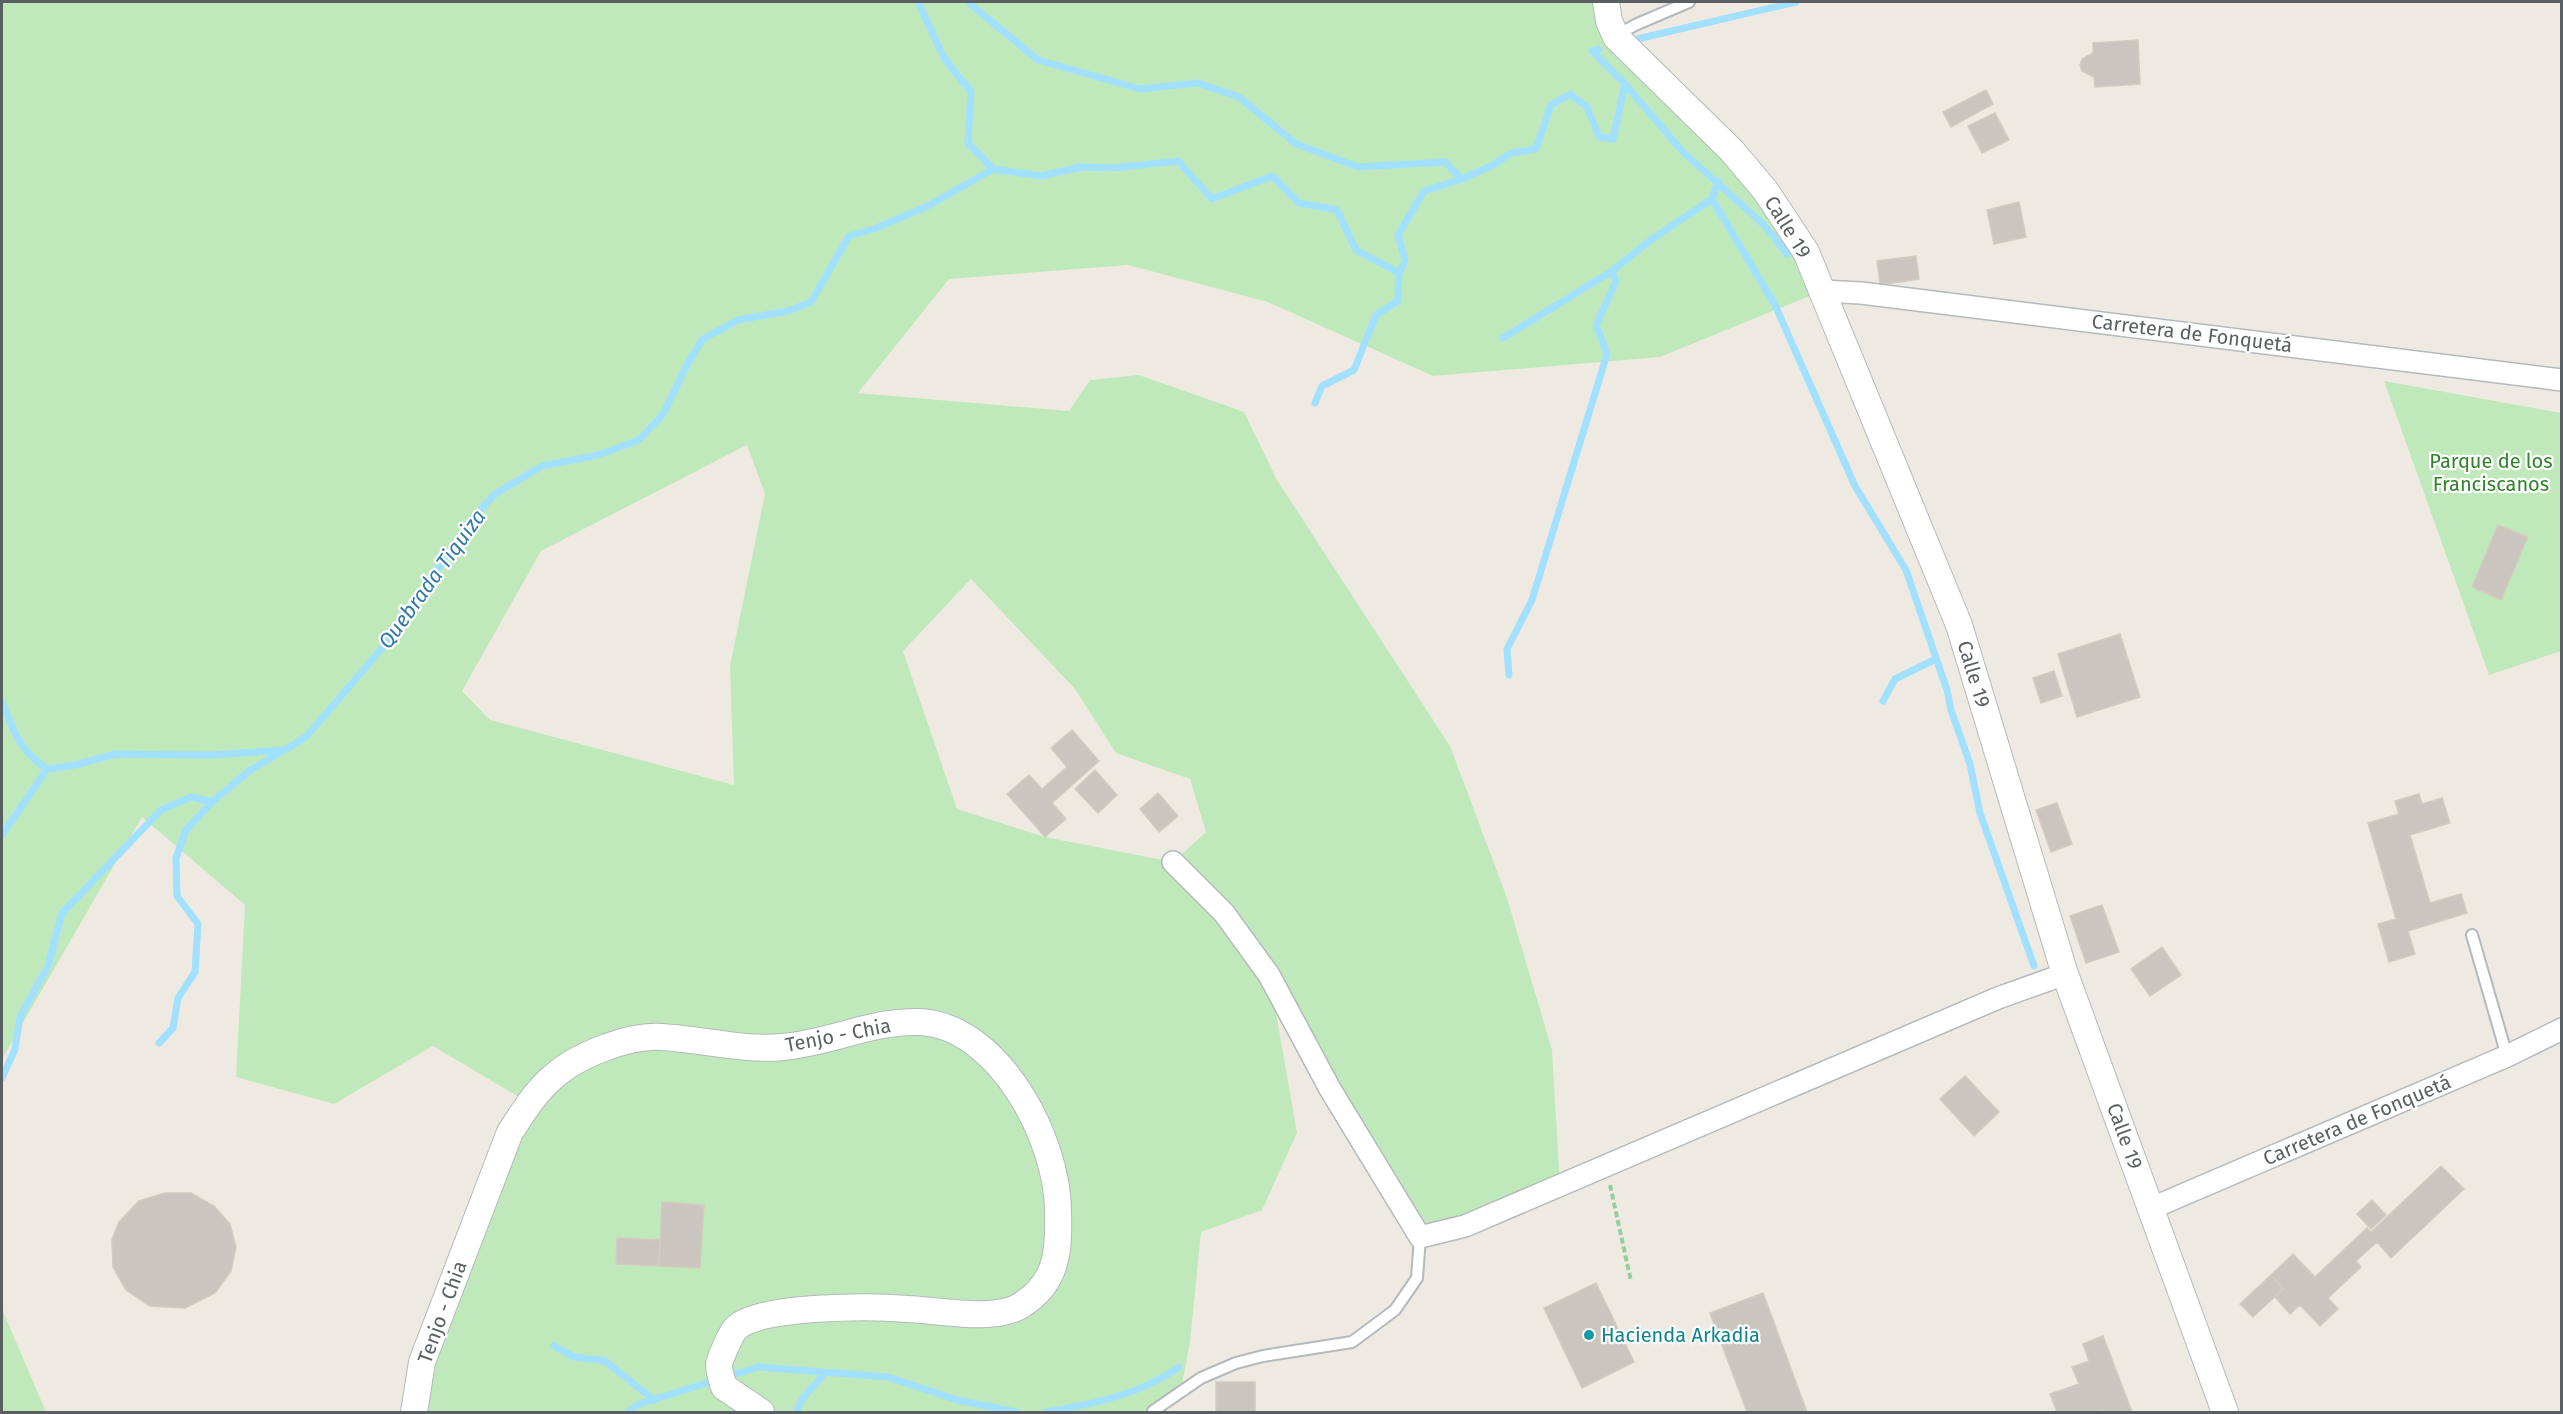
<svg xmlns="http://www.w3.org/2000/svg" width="2563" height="1414" viewBox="0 0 2563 1414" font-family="'Fira Sans',sans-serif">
	<rect width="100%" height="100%" fill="#efeae1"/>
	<path fill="#c0e9bb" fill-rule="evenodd" d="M2 2H1606L1609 21 1732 151 1822 291 1660 357 1433 376 1268 302 1128 265 949 279 858 393 1069 411 1090 380 1139 375 1244 412 1277 480 1450 746 1507 898 1552 1050 1560 1186 1420 1237 1270 978 1297 1133 1262 1210 1201 1232 1190 1342 1181 1390 1149 1412H414L529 1103 433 1046 334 1104 236 1077 245 905 142 817 2 1059ZM747 445 765 494 730 666 734 785 490 720 462 691 541 551ZM971 579 1075 689 1116 753 1190 779 1206 832 1173 862 1045 837 957 809 903 651Z
		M2384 381 2561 413V651L2489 675Z
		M2 1309 46 1412H2Z"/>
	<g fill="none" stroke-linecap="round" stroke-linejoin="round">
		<path stroke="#a1e0ff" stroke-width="7" d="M918 2 944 58 971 92 968 143 993 169
			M968 2 1038 60 1140 89 1198 83 1239 97 1296 144 1358 167 1445 162 1462 179
			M1637 39 1796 2
			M1625 84 1683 152 1764 225 1787 254
			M1712 199 1775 305 1855 486 1906 570 1947 690 1951 710 1970 764 1980 813 2034 966
			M1503 338 1612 271
			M1315 403 1322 386 1354 370 1376 315 1398 301 1399 273
			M1509 675 1507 649 1532 600 1607 354 1596 325 1616 282 1612 271 1652 239 1712 199 1718 181
			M1883 701 1895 679 1936 659
			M2 702C15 733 18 749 47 769
			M2 835 47 769 75 765 116 754 211 755 285 750 307 736 395 633 470 521 495 494 542 466 598 455 639 440 663 414 689 361 703 339 738 320 788 311 811 302 849 236 874 229 928 206 993 169 1041 176 1080 167 1113 168 1178 161 1212 199 1272 176 1299 203 1337 210 1356 250 1399 273 1405 261 1398 235 1424 191 1462 179 1493 165 1511 153 1536 149 1551 105 1570 94 1587 107 1599 137 1613 139 1625 84 1592 51 1599 49
			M159 1043 173 1028 178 998 195 972 198 924 177 896 176 858 186 830 212 802 249 771 282 751
			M2 1078 15 1049 20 1017 48 966 62 913 161 810 191 797 212 802
			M554 1346 574 1357 605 1361 654 1400
			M628 1412 639 1404 758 1367 888 1377 957 1400 1016 1412
			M796 1412 803 1398 825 1373
			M1046 1412C1092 1404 1140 1395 1179 1367"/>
	</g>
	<path fill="#cac5be" stroke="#d4cbbf" stroke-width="1.5" d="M2138 40 2140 84 2095 87 2094 77 2082 71 2080 65 2082 59 2093 53V43Z
		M1986 90 1993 104 1951 127 1943 112Z
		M1995 113 2009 140 1982 153 1968 126Z
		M2019 202 2026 237 1994 244 1987 210Z
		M1916 256 1919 279 1880 285 1877 261Z
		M2498 525 2528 537 2501 600 2472 587Z
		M2120 634 2140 697 2077 717 2058 654Z
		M2054 671 2062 696 2041 703 2033 678Z
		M1072 730 1099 761 1052 803 1066 819 1045 837 1007 794 1029 775 1042 789 1067 767 1051 748Z
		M1095 770 1117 795 1098 813 1075 789Z
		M1158 793 1178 816 1159 832 1140 809Z
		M2419 794 2422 804 2442 798 2450 823 2410 835 2430 903 2461 894 2467 913 2408 931 2415 954 2389 962 2378 924 2396 919 2368 823 2399 814 2395 801Z
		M2057 803 2072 844 2051 852 2036 810Z
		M2102 905 2119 952 2086 963 2070 916Z
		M2162 947 2181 975 2150 996 2131 969Z
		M1965 1076 1999 1112 1974 1136 1940 1099Z
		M2441 1166 2464 1189 2391 1258 2377 1242 2356 1261 2361 1267 2328 1298 2338 1309 2320 1326 2300 1305 2290 1314 2275 1297 2283 1289 2271 1275 2293 1254 2315 1277 2367 1228 2371 1232Z
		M165 1193H191L214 1206 230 1224 236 1247 231 1271 215 1293 185 1308 150 1306 126 1290 113 1267 112 1240 119 1222 139 1201Z
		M2372 1200 2386 1215 2371 1229 2357 1214Z
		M662 1202 704 1205 700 1268 659 1266Z
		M617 1238 660 1240 659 1266 616 1264Z
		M2271 1275 2283 1289 2253 1317 2240 1304Z
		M1596 1283 1634 1362 1582 1388 1544 1308Z
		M1763 1293 1807 1412H1747L1710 1313Z
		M2103 1336 2132 1412H2104L2103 1410 2097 1412H2057L2050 1394 2079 1384 2072 1367 2089 1361 2083 1344Z
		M1216 1382H1255V1412H1216Z"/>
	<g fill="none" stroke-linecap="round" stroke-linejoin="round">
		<g stroke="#b4b9bd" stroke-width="14">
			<path id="service" d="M1616 36 1635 25 1689 2
				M2472 935 2507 1056
				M1153 1411 1201 1378 1236 1363 1263 1356 1352 1342 1395 1310 1417 1278 1420 1237"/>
		</g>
		<g stroke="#b4b9bd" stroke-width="24">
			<path id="minor" d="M1822 291 1861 293 2562 380
				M1173 862 1224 913 1269 975 1330 1089 1420 1237 1465 1226 1998 998 2065 974
				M2152 1208 2507 1056 2562 1029"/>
		</g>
		<g stroke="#b4b9bd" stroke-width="28">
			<path id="tertiary" d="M1606 2 1609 21 1616 37 1732 151 1765 190 1806 252 1959 625 2065 974 2225 1412
				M414 1412 422 1362 510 1132C523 1113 535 1092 553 1077 577 1055 629 1035 661 1037 701 1039 743 1051 783 1047 830 1043 873 1020 921 1022 1000 1027 1058 1141 1058 1211 1059 1250 1058 1281 1023 1304 997 1323 939 1310 908 1309 873 1306 760 1305 736 1328 732 1331 719 1360 719 1365 719 1372 722 1380 724 1387L761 1412"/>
		</g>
		<path stroke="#95cd9e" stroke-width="4" stroke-dasharray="6 3" stroke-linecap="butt" d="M1610 1185 1631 1281"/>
		<use href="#service" stroke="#fff" stroke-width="10"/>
		<use href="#minor" stroke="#fff" stroke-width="21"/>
		<use href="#tertiary" stroke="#fff" stroke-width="26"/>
	</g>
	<circle fill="#0f9aa8" stroke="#fff" stroke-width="2" cx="1589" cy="1335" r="6"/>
	<g text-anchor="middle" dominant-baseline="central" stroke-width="4.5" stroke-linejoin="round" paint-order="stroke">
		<g font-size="20" fill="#5a5f64" stroke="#fff">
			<text transform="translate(1788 227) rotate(58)">Calle 19</text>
			<text transform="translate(2192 333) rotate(7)">Carretera de Fonquetá</text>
			<text transform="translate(1974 674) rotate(73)">Calle 19</text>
			<text transform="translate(838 1035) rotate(-11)">Tenjo - Chia</text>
			<text transform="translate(2357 1120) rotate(-23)">Carretera de Fonquetá</text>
			<text transform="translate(2125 1136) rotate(70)">Calle 19</text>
			<text transform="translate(442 1312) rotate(-70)">Tenjo - Chia</text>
		</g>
		<g font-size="20" fill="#30822b" stroke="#fff">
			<text x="2491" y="461">Parque de los<tspan x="2491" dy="23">Franciscanos</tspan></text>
		</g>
		<g font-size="20" fill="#0d838f" stroke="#fff" text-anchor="start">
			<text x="1601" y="1335">Hacienda Arkadia</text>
		</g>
		<g font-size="21" font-style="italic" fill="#2f78a8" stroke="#fff">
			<text transform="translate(432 579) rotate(-54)">Quebrada Tiquiza</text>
		</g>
	</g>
	<rect width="2563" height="1414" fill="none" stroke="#5a5f64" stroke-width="6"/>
</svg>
